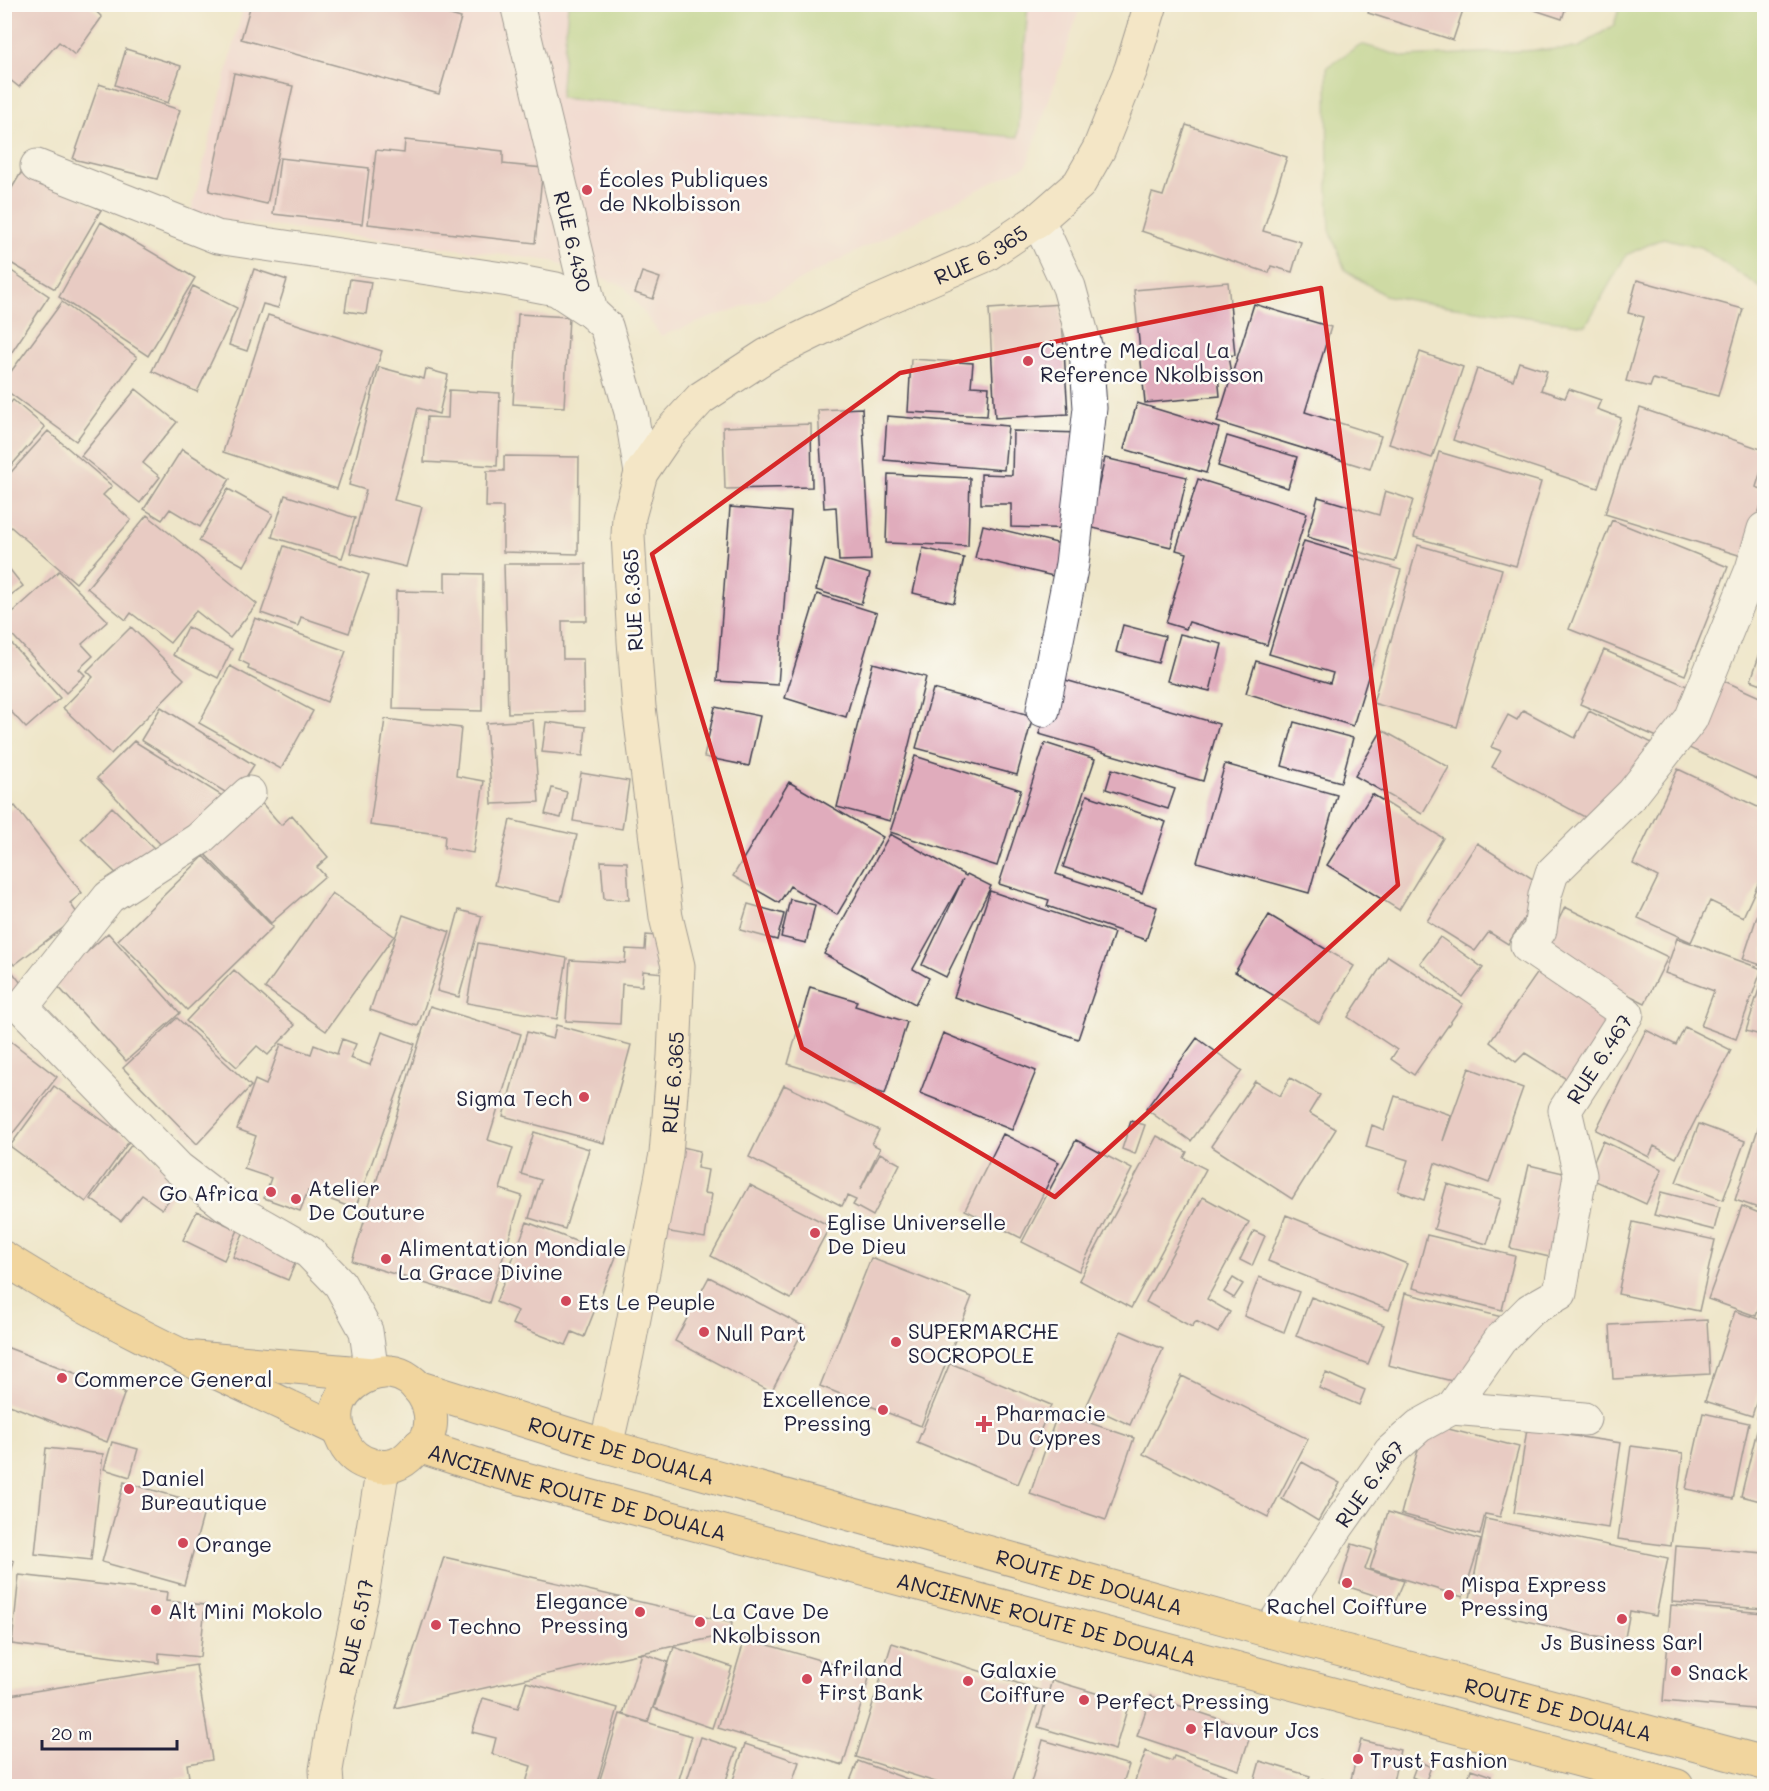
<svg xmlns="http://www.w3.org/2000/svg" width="1769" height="1791" viewBox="0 0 1769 1791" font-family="Mali,sans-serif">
	<rect width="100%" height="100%" fill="#fdfcf7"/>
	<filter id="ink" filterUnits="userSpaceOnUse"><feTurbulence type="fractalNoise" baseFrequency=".0167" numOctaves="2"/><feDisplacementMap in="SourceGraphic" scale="12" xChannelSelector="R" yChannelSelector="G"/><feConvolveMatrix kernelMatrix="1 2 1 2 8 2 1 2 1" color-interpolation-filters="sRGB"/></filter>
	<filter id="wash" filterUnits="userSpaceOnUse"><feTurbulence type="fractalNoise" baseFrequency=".008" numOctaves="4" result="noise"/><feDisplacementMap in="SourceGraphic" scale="24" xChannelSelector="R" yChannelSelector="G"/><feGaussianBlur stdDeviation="1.35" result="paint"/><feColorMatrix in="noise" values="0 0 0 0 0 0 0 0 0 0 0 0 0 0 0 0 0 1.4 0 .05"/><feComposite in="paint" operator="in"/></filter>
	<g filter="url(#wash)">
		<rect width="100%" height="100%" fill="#eee6c9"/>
		<path fill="#f5cfdb" d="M244 5H1081L1027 165 763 299 661 336 624 286 553 261 190 216Z"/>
		<path fill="#a6cd78" stroke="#64785a" stroke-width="1.5" d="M568 5H1028L1018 137 560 98Z
			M1620 5H1764V290L1700 247 1663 238 1626 255 1586 325 1426 303 1384 295 1345 270 1330 230 1328 189 1327 67 1361 44 1404 57 1578 48 1614 25Z"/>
		<g id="blocks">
			<path fill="#e0acbc" d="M4 4H88L102 17 75 55 59 42 19 87 4 75Z
				M251 4H412L461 18 439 94 241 39Z
				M1371 4H1465L1453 40 1368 13Z
				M1516 4H1567L1562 19Z
				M126 49 181 66 168 103 115 85Z
				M234 73 293 86 267 204 209 191Z
				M99 84 180 110 157 179 73 159Z
				M1186 125 1287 157 1263 231 1301 242 1292 272 1271 266 1269 273 1141 231 1152 193 1163 196Z
				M405 140 503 151V164L543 168 535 243 368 224 376 150 404 153Z
				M280 158 369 168 362 224 273 214Z
				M25 166 101 210 55 289 4 259V196L6 198Z
				M101 222 195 278 148 356 59 297Z
				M4 266 49 296 4 364Z
				M254 269 287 280 278 308 263 304 247 351 229 345Z
				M642 272 660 278 653 299 635 293Z
				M350 279 371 282 366 314 345 311Z
				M1637 280 1743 309 1718 396 1653 379 1650 387 1626 381 1644 317 1628 313Z
				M1228 282 1235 355 1228 356 1231 374 1218 375 1220 396 1145 403 1134 290Z
				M193 286 237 308 197 392 152 371Z
				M62 302 137 357 76 441 4 389V381Z
				M1061 304 1068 414 995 418 989 309Z
				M1254 304 1331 327 1305 412 1381 436 1370 469 1217 422Z
				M518 314 569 317 564 407 513 404Z
				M268 315 382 351 337 489 223 452Z
				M1420 352 1463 367 1432 458 1389 444Z
				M911 359 973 363 971 386 989 387 987 416 908 412Z
				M1519 362 1547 371 1541 390 1565 398 1569 389 1601 400 1597 409 1621 418 1598 488 1453 440 1477 369 1513 380Z
				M379 367 424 379 426 369 448 375 439 414 418 408 394 500 422 507 406 567 350 553 366 490 349 485Z
				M136 389 177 422 143 463 160 477 140 503 81 456Z
				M449 390 500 393 497 466 424 462 427 417 448 418Z
				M13 400 45 427 4 474V410Z
				M1137 403 1219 428 1206 473 1124 449Z
				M862 408 871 560 839 561 836 507 824 508 818 410Z
				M1640 408 1764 450V461L1756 487 1764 490V495L1745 557 1605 514Z
				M887 416 1008 426 1004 470 884 460Z
				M811 424 812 487 725 489 723 427Z
				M48 431 112 486 103 495 131 520 76 583 4 521V480Z
				M1013 431 1081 433 1079 529 1011 527V504H981V474L1012 475Z
				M1227 436 1297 457 1288 488 1218 466Z
				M182 449 230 479 200 527 170 509 162 520 144 509Z
				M1439 452 1541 482 1516 566 1414 537Z
				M504 456 579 457 578 554 503 552V507H486L487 471H504Z
				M1105 458 1187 477 1171 547 1089 527Z
				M888 474 970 478 968 546 886 543Z
				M1198 479 1307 513 1267 645 1189 622 1186 629 1166 623 1187 553 1176 550Z
				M228 489 273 514 244 566 199 541Z
				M1385 491 1413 500 1395 562 1307 537 1318 497 1379 515Z
				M285 495 355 518 342 558 272 537Z
				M730 507 791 512 778 685 717 681Z
				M147 515 257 604 230 638 196 611 170 643 131 613 126 620 87 588Z
				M1612 520 1728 567 1685 675 1569 629Z
				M983 525 1069 546 1062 578 975 558Z
				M1304 541 1401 570 1353 726 1246 693 1256 661 1330 683 1333 673 1269 654Z
				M1418 545 1502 569 1457 727 1373 703Z
				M284 546 369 575 349 633 301 617 298 626 261 613Z
				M923 548 964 558 954 603 913 593Z
				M825 560 870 574 861 604 816 590Z
				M4 562 23 586 4 600Z
				M504 564H586L587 621H562L563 659H583L584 711 508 713Z
				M59 571 108 621 82 644 93 656 79 669 85 675 66 693 4 626V620Z
				M445 573 483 574 482 711 393 709 396 591 445 592Z
				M817 594 877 613 846 717 785 698Z
				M255 618 346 651 327 702 248 669 249 665 239 660Z
				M1123 625 1165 636 1158 663 1116 652Z
				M131 627 184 679 111 754 63 708 93 677 87 671Z
				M187 627 232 649 218 678 173 655Z
				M1180 634 1222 644 1210 691 1167 681Z
				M4 635 60 698 26 728 4 704Z
				M1764 641V685L1751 680Z
				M1604 650 1696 690 1662 739 1580 704Z
				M873 663 926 677 890 821 837 807Z
				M230 666 313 711 281 769 199 723Z
				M1055 677 1219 724 1203 781 1039 734Z
				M1720 679 1764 699V782L1689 748Z
				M933 689 1033 716 1017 775 916 748Z
				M161 707 254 765 233 797 141 740Z
				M715 707 760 716 749 766 704 757Z
				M1523 710 1575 738 1589 711 1654 744 1607 829 1492 767 1501 751 1491 747 1508 715 1517 720Z
				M385 719 461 728 456 776 484 781 473 853 444 848 445 835 370 825Z
				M533 720 539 802 492 804 486 723Z
				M546 722 586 727 583 756 542 752Z
				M1294 722 1353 738 1341 782 1282 766Z
				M1382 730 1449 767 1422 814 1355 776Z
				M134 741 232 802 167 851 97 778Z
				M1045 743 1095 759 1056 874 1157 907 1146 940 1047 906 1049 900 999 884Z
				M915 756 1021 790 997 866 890 832Z
				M1225 764 1337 795 1309 893 1197 862Z
				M1112 769 1175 789 1168 809 1106 789Z
				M1678 769 1764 810V871L1743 917 1710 901 1691 942 1638 918 1658 877 1633 864Z
				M581 773 629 781 622 829 573 821Z
				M789 782 883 837 837 915 790 886 779 903 733 876Z
				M552 788 567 792 561 818 545 814Z
				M1372 794 1443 838 1399 910 1327 865Z
				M1087 795 1166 822 1142 893 1063 867Z
				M259 800 281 825 292 815 328 857 317 867 325 876 271 923 201 850Z
				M15 806 82 893 70 903 79 916 14 965 4 952V814Z
				M112 807 157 851 125 882 81 839Z
				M510 820 577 835 561 901 495 885Z
				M890 834 966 876 967 874 991 886 946 977 922 965 963 879 913 969 929 978 915 1004 824 954Z
				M1477 843 1553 892 1530 924 1523 920 1508 944 1489 932 1475 951 1427 921Z
				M204 856 273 927 187 1010 118 940Z
				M601 861 627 862 629 900 604 899Z
				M990 891 1114 933 1078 1039 954 997Z
				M332 893 394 936 326 1031 265 988Z
				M1764 895V966L1743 959Z
				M790 899 815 905 806 943 781 937Z
				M748 904 784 914 777 940 740 930Z
				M1565 907 1668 957 1645 1003 1543 952Z
				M459 910 482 916 459 997 437 991Z
				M403 915 450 932 418 1026 370 1010Z
				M1269 915 1354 966 1319 1023 1235 972Z
				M108 933 180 1013 126 1061 54 982Z
				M646 935 666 937 664 973 643 971 642 986 622 984 620 1024 566 1021 570 960 625 963 626 949 645 950Z
				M1440 937 1483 968 1462 997 1420 963Z
				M1677 938 1762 969 1736 1039 1701 1026 1714 991 1665 973Z
				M478 943 567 958 557 1019 467 1003Z
				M1388 956 1463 1004 1414 1075 1391 1059 1397 1050 1348 1017Z
				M4 961 24 987 4 1001Z
				M1543 965 1618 1013 1571 1082 1525 1053 1516 1062 1490 1042Z
				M234 970 295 1025 268 1055 257 1046 237 1067 186 1021Z
				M1764 973V1036L1746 1031Z
				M810 987 857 1001 855 1006 907 1022 885 1094 788 1064Z
				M430 1006 521 1034 488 1140 513 1148 500 1189 522 1196 489 1303 352 1261Z
				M177 1018 251 1086 197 1144 123 1068Z
				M556 1025 631 1045 604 1143 503 1116 527 1032 553 1039Z
				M1685 1027 1731 1050 1676 1158 1654 1146 1649 1157 1596 1130 1646 1030 1676 1045Z
				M382 1032 415 1044 355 1209 308 1191 300 1211 264 1198 271 1178 244 1169 256 1136 237 1129 255 1080 266 1085 281 1044 311 1054 314 1045 337 1054 342 1039 356 1044 350 1058 370 1065Z
				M943 1033 1036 1071 1012 1130 920 1093Z
				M4 1036 57 1077 6 1142 4 1141Z
				M1197 1038 1242 1071 1191 1141 1146 1109Z
				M1469 1068 1523 1088 1489 1183 1435 1163 1424 1200 1398 1191 1408 1160 1366 1147 1372 1125 1384 1130 1395 1096 1451 1115 1443 1141Z
				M1290 1078 1320 1095 1309 1113 1336 1129 1292 1199 1211 1146 1255 1081 1280 1096Z
				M784 1085 879 1130 872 1144 880 1148 860 1190 880 1153 900 1164 873 1216 853 1205 856 1200 847 1196 842 1206 749 1157Z
				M54 1086 130 1140 86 1202 10 1146Z
				M1764 1110V1210L1735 1200Z
				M1131 1121 1145 1125 1135 1154 1122 1149Z
				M1699 1124 1745 1141 1723 1200 1676 1182Z
				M534 1132 589 1149 565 1229 529 1218 541 1180 521 1174Z
				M1003 1134 1059 1162 1021 1238 965 1210Z
				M1157 1136 1187 1152 1184 1158 1206 1169 1131 1308 1079 1280Z
				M1076 1140 1132 1169 1079 1271 1022 1242Z
				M1603 1141 1662 1169 1646 1204 1587 1177Z
				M132 1144 183 1181 162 1209 142 1195 121 1221 91 1199Z
				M678 1146 700 1151 697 1168 708 1170 704 1193 712 1194 705 1238 664 1231Z
				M1529 1165 1576 1176 1558 1259 1510 1248Z
				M1447 1184 1501 1199 1487 1244 1434 1229Z
				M750 1185 830 1226 791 1299 711 1256Z
				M1661 1192 1720 1207 1714 1230 1654 1215Z
				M1203 1197 1249 1222 1207 1299 1230 1312 1218 1333 1196 1321 1192 1327 1146 1302Z
				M1742 1206 1764 1215V1295L1756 1316 1708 1299Z
				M197 1211 238 1230 224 1260 183 1240Z
				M1286 1215 1407 1264 1389 1310 1268 1261Z
				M527 1222 616 1257 584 1337 572 1332 566 1345 512 1324 518 1311 496 1302Z
				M1633 1222 1715 1240 1699 1311 1618 1294Z
				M245 1229 300 1252 288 1280 233 1257Z
				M1254 1231 1265 1236 1252 1266 1240 1260Z
				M1427 1235 1515 1256 1502 1310 1413 1288Z
				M871 1258 972 1297 921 1426 820 1386Z
				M709 1277 805 1327 771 1392 675 1341Z
				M1259 1277 1299 1292 1284 1332 1244 1316Z
				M1233 1278 1243 1284 1234 1298 1224 1292Z
				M1405 1293 1502 1317 1484 1389 1388 1365Z
				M1311 1297 1384 1325 1368 1364 1296 1336Z
				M1735 1311 1764 1321V1378L1752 1416 1705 1401Z
				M1707 1320 1710 1374 1613 1379 1610 1325Z
				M1121 1331 1163 1349 1130 1425 1087 1405Z
				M6 1347 125 1392 107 1442 4 1403Z
				M950 1363 1051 1405 1018 1484 917 1443Z
				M1326 1373 1365 1390 1359 1405 1319 1388Z
				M1182 1376 1308 1439 1268 1517 1143 1454Z
				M1764 1396V1420L1757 1418Z
				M1058 1412 1134 1438 1106 1520 1030 1494Z
				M1703 1413 1749 1423 1733 1499 1686 1489Z
				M1425 1423 1519 1447 1500 1517 1485 1514 1480 1535 1401 1514Z
				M1527 1429 1621 1443 1608 1528 1514 1513Z
				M1757 1430 1764 1432V1502L1741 1496Z
				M112 1442 138 1449 130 1477 104 1469Z
				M1631 1446 1683 1453 1671 1546 1618 1539Z
				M46 1448 103 1454 91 1560 35 1554Z
				M1302 1462 1340 1483 1318 1521 1282 1499Z
				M124 1482 206 1505 184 1585 102 1562Z
				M1388 1512 1481 1540 1463 1597 1370 1569Z
				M1486 1519 1668 1558 1656 1616 1630 1611 1624 1643 1468 1608Z
				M1352 1544 1372 1550 1365 1569 1404 1581 1395 1602 1340 1584Z
				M1676 1546 1764 1553V1609L1672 1602Z
				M444 1557 732 1623 730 1634 642 1653 668 1662 648 1722 623 1714 642 1653 395 1708Z
				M4 1558 14 1561 5 1597H4Z
				M19 1575 167 1592 166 1601 205 1605 200 1657 159 1653V1663L12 1644Z
				M1671 1605 1764 1613V1710L1663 1701Z
				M745 1638 870 1675 843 1765 718 1728Z
				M892 1643 1042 1691 1011 1786H948L856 1757Z
				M674 1647 732 1667 712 1728 654 1708Z
				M196 1665 212 1760 187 1764 189 1777 129 1786H4V1696Z
				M1052 1680 1129 1703 1115 1750 1038 1727Z
				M526 1682 618 1708 596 1786H525L531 1766 492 1754 496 1738 472 1732 483 1698 518 1708Z
				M1151 1696 1252 1730 1239 1770 1137 1736Z
				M620 1714 692 1736 677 1786H598Z
				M701 1737 737 1749 724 1786H685Z
				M1043 1740 1129 1765 1122 1786H1030Z
				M1361 1740 1400 1750 1392 1786H1382L1351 1779Z
				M745 1744 799 1762 791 1786H731Z
				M1146 1751 1172 1761 1174 1756 1233 1778 1230 1786H1133Z
				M858 1761 926 1786H848Z
				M1260 1761 1310 1776 1307 1786H1253Z
				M1418 1761 1431 1767 1425 1783 1412 1777Z
				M1471 1769 1491 1776 1488 1786H1466Z
				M1322 1779 1348 1786H1320Z"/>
		</g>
	</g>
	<g filter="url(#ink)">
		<use href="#blocks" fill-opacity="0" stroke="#413f50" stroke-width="1.5"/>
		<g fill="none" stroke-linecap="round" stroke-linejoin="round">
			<g stroke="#413f50" stroke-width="35">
				<g id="street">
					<path id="s1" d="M517 4 591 312 606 326 631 412 641 473"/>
					<path d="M37 166 217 237 509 280 556 289 591 312"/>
					<path d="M1038 220 1069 287 1086 349 1090 408 1072 564 1043 710"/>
					<path d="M249 793 199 839 109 897 22 1007 178 1168 225 1204 309 1252 340 1284 366 1331 372 1374"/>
					<path d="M1452 1408 1584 1419"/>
					<path id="s2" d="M1270 1631 1337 1527 1390 1452 1419 1426 1452 1408 1500 1340 1530 1310 1560 1293 1580 1175 1565 1110 1627 1014 1527 946 1540 930 1545 895 1552 873 1633 793 1691 719 1752 569 1764 529"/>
				</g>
			</g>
			<g stroke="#413f50" stroke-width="35">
				<g id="secondary">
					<path id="s3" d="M606 1446 627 1354 666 1154 674 1056 678 966 666 917 639 707 634 641 628 535 629 517 641 473 667 435 701 398 767 355 859 310 986 255 1038 220 1079 184 1099 149 1131 69 1151 4"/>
					<path id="s4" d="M327 1786 326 1770 334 1722 362 1596 383 1467"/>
				</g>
			</g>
			<g stroke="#413f50" stroke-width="35">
				<g id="primary">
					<path d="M4 1258C109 1325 224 1376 337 1429"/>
					<path d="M184 1357 372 1374C377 1373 385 1371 390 1372 418 1375 438 1409 428 1435 426 1441 418 1447 413 1452 401 1465 390 1469 372 1465 360 1462 350 1455 344 1443 328 1412 339 1387 372 1374"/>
					<path id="s5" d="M417 1387 606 1446 1270 1631 1764 1763"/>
					<path id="s6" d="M419 1446 499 1472 1677 1786"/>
				</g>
			</g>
			<use href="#street" stroke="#fff" stroke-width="33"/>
			<use href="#secondary" stroke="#fae7c3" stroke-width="33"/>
			<use href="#primary" stroke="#f3c26a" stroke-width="33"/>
		</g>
	</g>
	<path d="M0 0H1769V1791H0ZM1321 288 1398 885 1055 1197 802 1048 652 554 900 373Z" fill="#eee6c9" fill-opacity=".55" fill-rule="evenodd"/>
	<path fill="none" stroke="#d62828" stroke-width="4.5" stroke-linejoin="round" d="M1321 288 1398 885 1055 1197 802 1048 652 554 900 373Z"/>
	<g fill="#d1495b" stroke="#fdfcf7" stroke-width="2">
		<circle cx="587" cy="190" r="6"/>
		<circle cx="1028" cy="361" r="6"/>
		<circle cx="584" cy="1097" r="6"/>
		<circle cx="271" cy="1192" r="6"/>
		<circle cx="296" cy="1199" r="6"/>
		<circle cx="815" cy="1233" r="6"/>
		<circle cx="386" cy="1259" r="6"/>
		<circle cx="566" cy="1301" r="6"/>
		<circle cx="704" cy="1332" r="6"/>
		<circle cx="896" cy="1342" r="6"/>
		<circle cx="62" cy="1378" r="6"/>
		<circle cx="883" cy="1410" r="6"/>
		<path d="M981 1415h6v6h6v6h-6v6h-6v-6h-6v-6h6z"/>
		<circle cx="129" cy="1489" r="6"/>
		<circle cx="183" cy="1543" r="6"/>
		<circle cx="1347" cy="1583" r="6"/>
		<circle cx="1449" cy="1595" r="6"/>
		<circle cx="156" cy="1610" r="6"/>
		<circle cx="640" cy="1612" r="6"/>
		<circle cx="1622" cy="1619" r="6"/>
		<circle cx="700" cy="1622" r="6"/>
		<circle cx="436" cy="1625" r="6"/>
		<circle cx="1676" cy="1671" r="6"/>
		<circle cx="807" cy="1679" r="6"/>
		<circle cx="968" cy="1681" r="6"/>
		<circle cx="1084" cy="1700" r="6"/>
		<circle cx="1191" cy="1729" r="6"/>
		<circle cx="1358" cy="1759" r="6"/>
	</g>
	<g text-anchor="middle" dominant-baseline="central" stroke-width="5" stroke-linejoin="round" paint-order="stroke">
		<g font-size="21" fill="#22223b" stroke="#fdfcf7" text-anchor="start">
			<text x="599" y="178">Écoles Publiques<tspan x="599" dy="24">de Nkolbisson</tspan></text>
			<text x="1040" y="349">Centre Medical La<tspan x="1040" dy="24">Reference Nkolbisson</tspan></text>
			<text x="572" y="1097" text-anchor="end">Sigma Tech</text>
			<text x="308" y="1187">Atelier<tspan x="308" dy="24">De Couture</tspan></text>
			<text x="259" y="1192" text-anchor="end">Go Africa</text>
			<text x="827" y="1221">Eglise Universelle<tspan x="827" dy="24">De Dieu</tspan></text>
			<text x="398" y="1247">Alimentation Mondiale<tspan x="398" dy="24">La Grace Divine</tspan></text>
			<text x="578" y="1301">Ets Le Peuple</text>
			<text x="908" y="1330">SUPERMARCHE<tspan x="908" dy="24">SOCROPOLE</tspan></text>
			<text x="716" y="1332">Null Part</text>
			<text x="74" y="1378">Commerce General</text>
			<text x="871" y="1398" text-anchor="end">Excellence<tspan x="871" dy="24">Pressing</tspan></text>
			<text x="996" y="1412">Pharmacie<tspan x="996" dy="24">Du Cypres</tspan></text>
			<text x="141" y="1477">Daniel<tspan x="141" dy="24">Bureautique</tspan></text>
			<text x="195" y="1543">Orange</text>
			<text x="1461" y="1583">Mispa Express<tspan x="1461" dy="24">Pressing</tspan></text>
			<text x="628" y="1600" text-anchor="end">Elegance<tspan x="628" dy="24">Pressing</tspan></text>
			<text x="1347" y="1605" text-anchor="middle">Rachel Coiffure</text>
			<text x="168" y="1610">Alt Mini Mokolo</text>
			<text x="712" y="1610">La Cave De<tspan x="712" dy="24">Nkolbisson</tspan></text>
			<text x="448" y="1625">Techno</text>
			<text x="1622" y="1641" text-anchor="middle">Js Business Sarl</text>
			<text x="819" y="1667">Afriland<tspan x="819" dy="24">First Bank</tspan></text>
			<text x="980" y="1669">Galaxie<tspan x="980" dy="24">Coiffure</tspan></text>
			<text x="1688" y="1671">Snack</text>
			<text x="1096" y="1700">Perfect Pressing</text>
			<text x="1203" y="1729">Flavour Jcs</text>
			<text x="1370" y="1759">Trust Fashion</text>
		</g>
		<g font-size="21" fill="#22223b" stroke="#fdfcf7">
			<text stroke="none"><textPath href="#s1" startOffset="244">RUE 6.430</textPath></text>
			<text stroke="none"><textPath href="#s3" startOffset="1396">RUE 6.365</textPath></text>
			<text transform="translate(632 600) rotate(-93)">RUE 6.365</text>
			<text stroke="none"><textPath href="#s2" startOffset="700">RUE 6.467</textPath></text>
			<text stroke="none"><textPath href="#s3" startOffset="370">RUE 6.365</textPath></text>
			<text stroke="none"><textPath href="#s5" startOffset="214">ROUTE DE DOUALA</textPath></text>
			<text stroke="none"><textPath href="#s2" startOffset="178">RUE 6.467</textPath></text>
			<text stroke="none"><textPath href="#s6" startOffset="165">ANCIENNE ROUTE DE DOUALA</textPath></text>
			<text stroke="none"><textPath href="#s5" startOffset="700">ROUTE DE DOUALA</textPath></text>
			<text stroke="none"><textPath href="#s6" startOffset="651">ANCIENNE ROUTE DE DOUALA</textPath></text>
			<text stroke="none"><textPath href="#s4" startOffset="162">RUE 6.517</textPath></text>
			<text stroke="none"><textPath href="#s5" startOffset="1186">ROUTE DE DOUALA</textPath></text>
		</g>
	</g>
	<rect width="1769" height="1791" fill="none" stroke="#fdfcf7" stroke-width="24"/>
	<path d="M42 1740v9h135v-9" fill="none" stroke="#22223b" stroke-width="3"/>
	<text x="51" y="1740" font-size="18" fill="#22223b" stroke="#fdfcf7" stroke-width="4.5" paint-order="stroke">20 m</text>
</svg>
